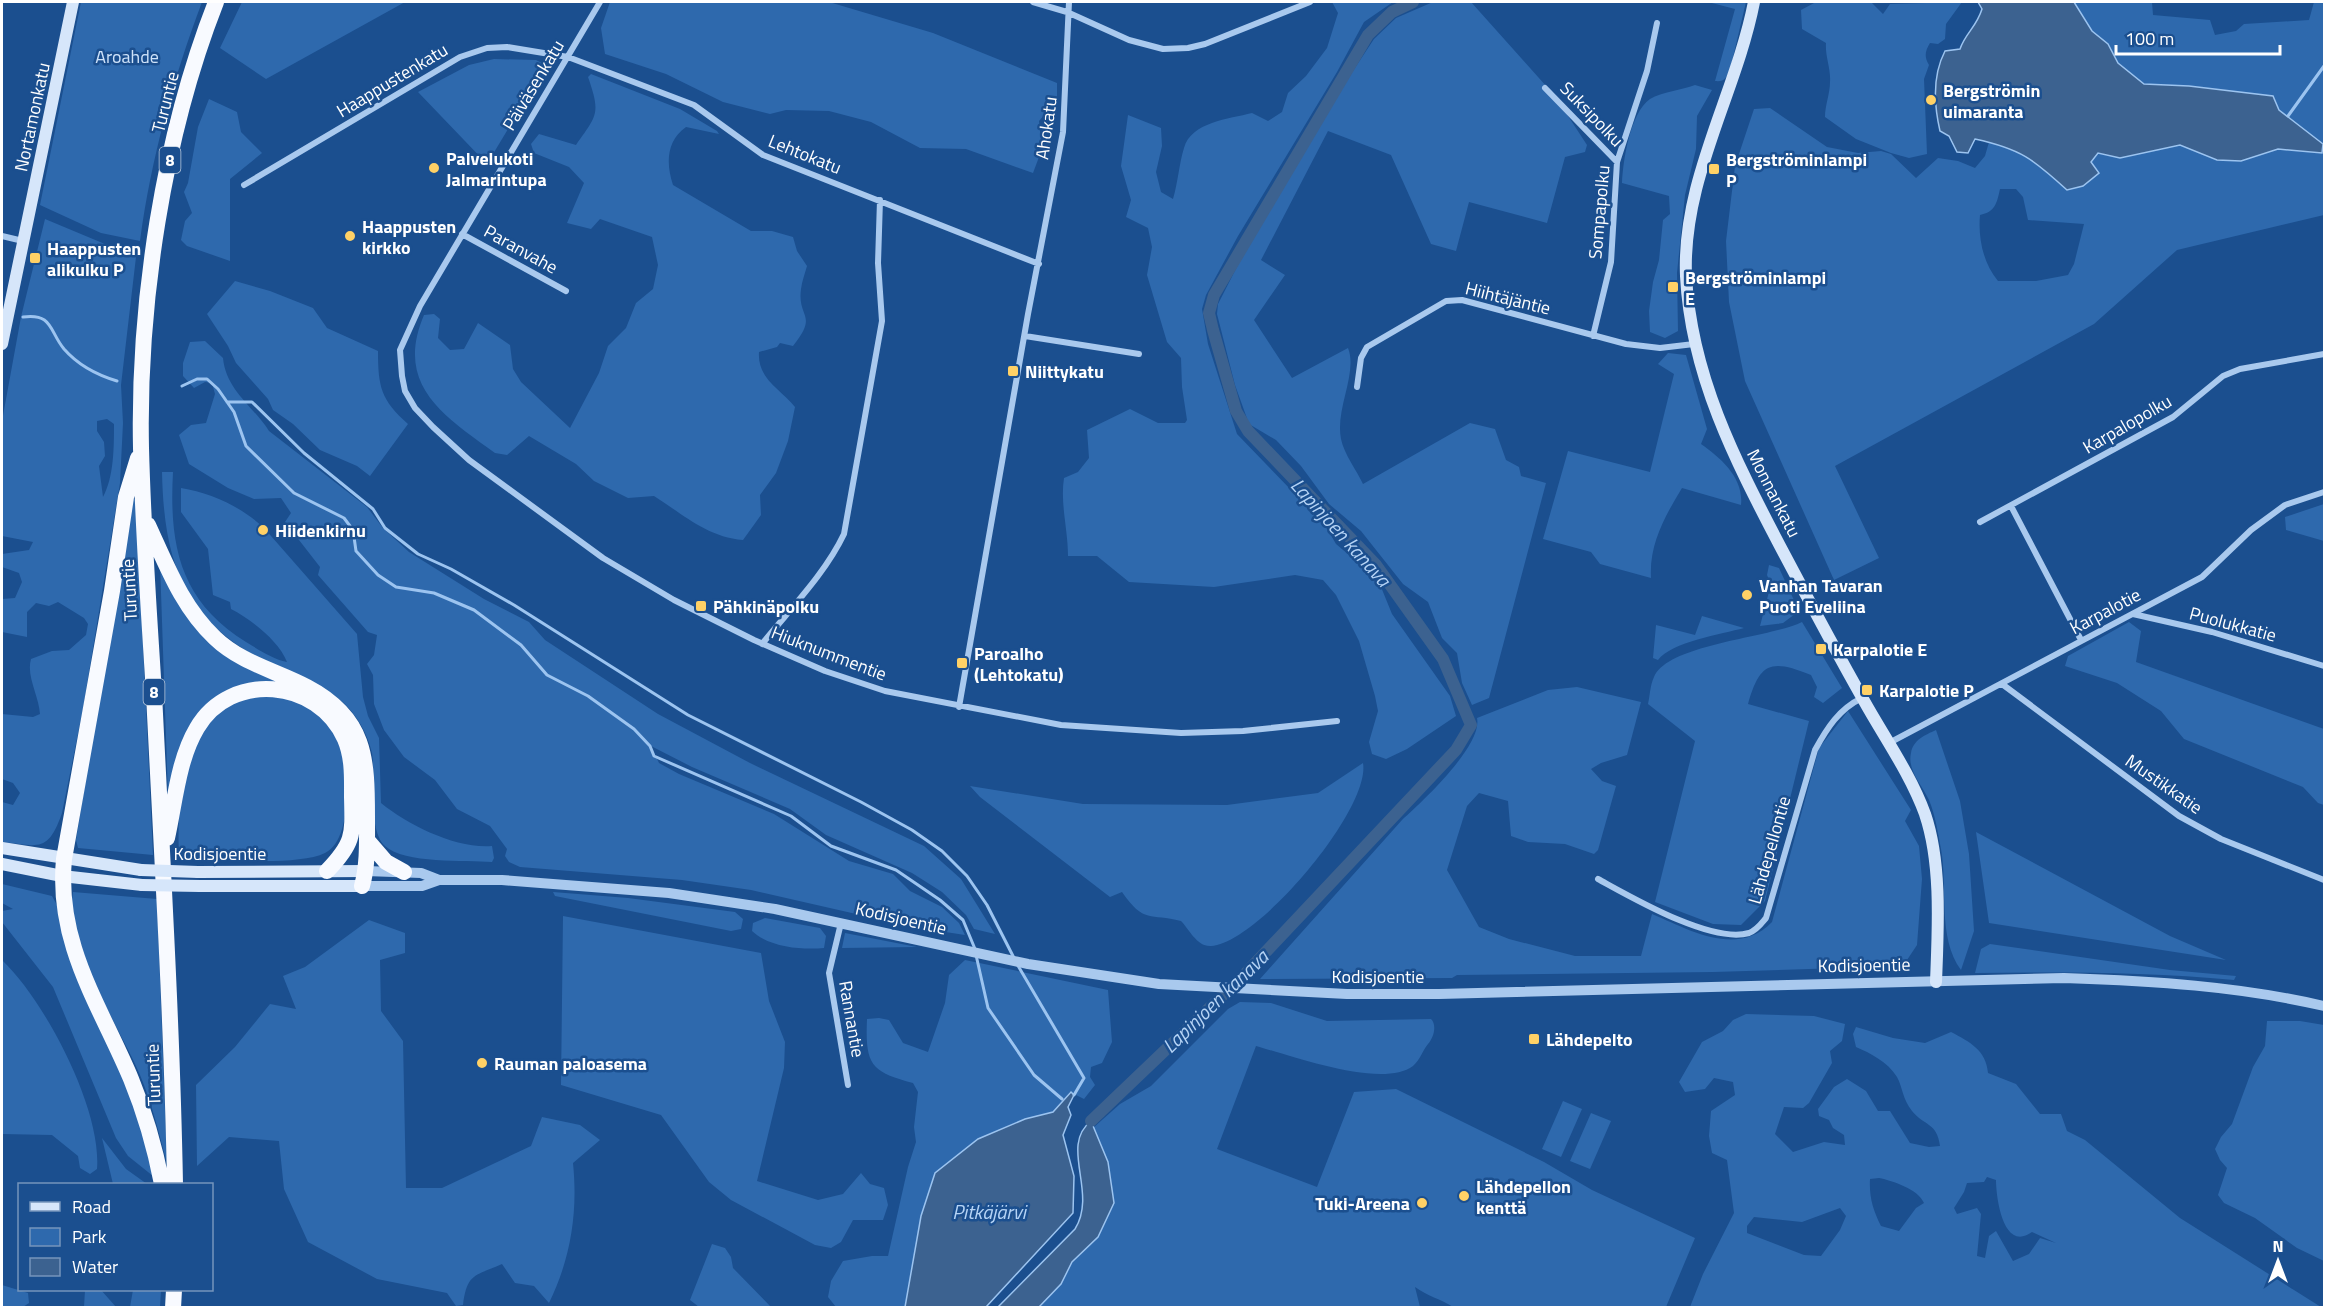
<svg xmlns="http://www.w3.org/2000/svg" width="2326" height="1309" viewBox="0 0 2326 1309" font-family="'Titillium Web',sans-serif">
	<rect width="100%" height="100%" fill="#1b4f8f"/>
	<path fill="#2e69ad" fill-rule="evenodd" d="M81 2H202C173 79 151 159 140 241L101 233 40 205Z
		M242 2H405L266 79 220 48Z
		M610 2H829L933 33 1057 83V100L1039 121 1042 149 1033 173 966 149 920 148 871 122 829 111 786 110 770 114 723 102 666 74 605 54 601 28Z
		M1332 2H1393L1364 22 1337 72 1238 236 1206 295 1202 309 1208 344 1237 434 1325 525 1336 544 1367 570 1381 587 1392 614 1450 696 1456 716 1407 749 1386 759 1372 754 1369 742 1378 711 1375 696 1359 641 1336 595 1323 580 1295 575 1214 587 1129 582 1097 556H1068C1068 529 1060 504 1064 478L1078 472 1089 458 1087 430 1130 409 1158 423H1185L1187 420 1182 387 1181 358 1167 342 1147 275 1152 247 1148 228 1126 217 1131 200 1121 166 1128 115 1161 128 1162 146 1156 172 1161 192 1173 199C1178 182 1179 164 1184 148 1191 122 1229 119 1252 113L1268 121 1282 112 1288 93 1306 76 1327 48 1338 13Z
		M1433 2H1471L1555 96 1587 145 1585 152 1565 157 1547 223 1469 202 1456 251 1431 244 1391 155 1328 131 1261 260 1285 275 1254 320 1292 378 1348 348C1358 373 1335 409 1341 439 1344 454 1357 471 1363 484L1470 423 1495 429 1506 460 1519 467 1521 476 1546 483 1489 698 1472 705 1462 683 1457 653 1442 638 1428 602 1403 584 1361 531 1329 504 1301 466 1276 440 1249 424 1235 385 1217 314 1218 304 1243 255 1341 89 1374 39 1396 18Z
		M1708 2H1746L1730 70C1726 78 1725 82 1715 81L1735 9Z
		M1816 2H1871L1883 14 1890 4 1962 2 1946 24 1945 39 1938 44 1930 43C1925 51 1924 57 1929 65L1924 79 1927 154 1909 158 1891 153 1856 139 1825 117C1825 105 1830 94 1830 82 1831 68 1825 57 1826 43L1802 29 1801 10Z
		M2074 2H2152L2153 15 2210 20 2215 35 2236 31 2244 24 2309 20 2314 2H2324V215L2177 250 2094 324 1835 466 1879 558 1834 580 1745 381 1729 302 1726 241 1735 166 1754 109 1770 108 1827 147 1858 153 1881 151 1891 154 1916 178 1938 158 1958 161 1975 168 1985 156 1989 142C2022 149 2043 168 2067 190L2098 173 2091 162 2098 153 2120 158 2180 145 2217 160 2241 161 2278 149 2322 153V144L2279 110 2273 96 2189 86 2144 84 2118 63 2108 44 2092 31ZM2000 189H2016L2023 197 2028 220 2084 224 2074 264 2068 275 2036 281H1998C1983 263 1978 238 1980 215 1995 212 1997 203 2000 189Z
		M494 59 536 60 542 63 544 69 487 164 418 92 469 65Z
		M591 74 680 109 717 131 719 134 686 127C666 141 666 164 673 185L751 231H772L793 237 797 251 807 266C805 273 802 281 801 289 797 318 819 314 793 346L780 343 777 347 759 352C757 379 781 389 795 407L788 441 776 473 760 495 761 515 743 540C707 537 684 515 654 496L628 498 594 481 576 464 529 436 507 455 495 453C444 416 394 385 424 315L434 314 440 319 438 338 450 350 464 349 478 323 510 345 513 369 521 382 570 428 599 373 608 346 626 328 636 303 653 289 658 265 652 237 600 219 591 229 567 223 584 183 569 167 534 153 531 144 539 134 576 145C597 115 601 114 588 77Z
		M1695 85 1712 90 1697 116 1696 149 1685 195 1677 273 1678 331 1665 338 1650 332 1649 311 1653 282 1659 260 1663 220 1670 214 1669 196 1622 183C1623 161 1630 113 1650 99 1662 92 1682 90 1695 85Z
		M209 99 237 112 241 132 262 153 230 179V261L187 246 181 240 185 221 192 213 184 192 188 183 198 127Z
		M45 219 136 257 121 385 123 423 120 483 83 709 62 813C48 853 39 846 2 842V802L13 805 20 793 13 783 2 779V714L33 717 40 714C39 696 26 676 31 659L52 651 69 650 86 635 88 624 84 618 58 602 49 606 36 603 27 612V637L2 632V599L15 598 22 582 19 573 2 567V554L29 550 33 542 2 536V421L21 317ZM107 419 114 424C114 447 114 477 103 497L99 466 105 456 104 442 97 431V421Z
		M235 281 270 291 313 308 327 328 378 351C378 387 381 400 408 424L370 476 357 466 320 450 293 424 273 410 268 399 236 363 228 346 207 314Z
		M205 341 223 358C226 390 253 406 269 431L367 507 383 528 409 552 484 599 529 622 545 640 658 714 750 763 924 846 961 879 995 934 974 929 966 915 942 892 912 873 826 835 790 809 692 767 651 746 659 763 679 774 774 814 849 861 893 874 910 891 942 907 959 923 965 935 913 927 751 890 682 880 520 867 509 862 505 856 507 849 490 826 457 809 435 780 404 757 384 730 374 704 373 675 367 664 374 655 377 635 368 632 318 575 320 567 285 522 291 513 281 498 254 499 228 488 189 464 179 435 191 425 206 423 215 394 212 383 205 382 194 388 183 376V363L190 342Z
		M1668 353 1686 355 1707 429 1701 444C1721 458 1744 478 1741 505L1682 488C1665 516 1649 544 1651 578L1600 564 1591 552 1543 539 1568 451 1650 472 1674 374 1658 364Z
		M162 472H173C169 546 180 601 246 642 259 650 273 659 287 662 279 641 252 620 231 609L230 602 213 595 208 549 181 512V488C211 493 242 507 264 528L357 634 363 697 368 716 379 738 381 803C408 825 456 849 492 846L494 858 492 862C466 860 404 864 385 846 367 829 376 778 372 753 369 740 363 727 355 716 337 690 307 680 279 668 187 626 164 569 162 472Z
		M136 499 153 855 78 848 76 840 131 500Z
		M2324 504V541L2286 530 2285 517Z
		M160 563 193 622 291 683 224 694 168 796Z
		M1769 565 1779 568 1799 611 1783 623 1760 626 1771 584 1767 575Z
		M1702 616 1744 628C1722 634 1671 642 1658 660L1653 658 1656 625 1695 635Z
		M1802 622 1842 688 1823 703 1814 697 1817 687 1811 675C1771 659 1760 662 1748 704L1809 721 1765 901 1741 925 1713 924 1655 902 1695 741 1648 704C1650 696 1650 685 1654 677 1668 644 1770 638 1802 622Z
		M2129 622 2141 631 2136 662 2324 729V805L2318 803 2303 787 2184 739 2161 711 2117 683 2065 666 2068 656Z
		M1577 687 1641 702 1627 755 1601 763 1591 769 1602 781 1616 786 1598 850 1594 854 1565 844 1528 842 1511 836 1508 801 1479 793 1467 806 1447 870 1479 927 1509 939 1575 956H1641L1652 914C1690 930 1737 958 1772 922L1819 748 1848 711 1911 810 1905 821 1919 846 1922 879 1917 945 1905 963 1872 967 1713 972 1457 975 1452 978 1260 979 1402 820C1422 802 1483 745 1477 718L1548 690Z
		M245 695C259 696 283 693 295 699 312 706 334 726 340 743 349 769 353 840 325 853 296 867 213 859 179 857 177 811 180 745 217 712 224 705 236 700 245 695Z
		M1936 730 1960 801 1969 854 1974 931 1961 970C1937 937 1948 888 1941 849 1938 833 1935 814 1929 800 1922 785 1907 770 1911 753 1913 740 1925 735 1936 730Z
		M1363 763C1371 809 1258 943 1211 946 1197 947 1189 929 1181 921 1150 913 1144 924 1122 892L1110 897 980 797 970 786 1083 804 1227 805 1318 793Z
		M1976 832 2170 936 2226 960 1989 923Z
		M2 884 52 896 58 907 137 1108 153 1176 128 1156 116 1138 53 987 2 922V911L13 909 2 903Z
		M73 892 157 899 167 1163C159 1134 152 1103 140 1075 120 1028 63 942 73 892Z
		M553 892 628 898 735 912 743 919 741 929 731 931 555 896Z
		M563 916 761 953 769 1001 785 1042 784 1068 757 1181 818 1200 843 1194 861 1173 870 1184 884 1188 888 1205 883 1220H853L841 1242 831 1248 815 1245 731 1200 709 1182 661 1115 561 1085Z
		M765 918 820 928 826 936 824 948C801 950 769 947 752 931L753 923Z
		M369 920 405 933V953L380 960 381 1011 403 1041 406 1188H442L531 1146 542 1117 580 1125 600 1140 573 1163C578 1212 571 1258 549 1303L534 1286 515 1283 502 1264C475 1276 467 1273 463 1305L456 1306 447 1293 377 1279 308 1242 284 1189 279 1141 229 1137 197 1166 196 1085 235 1047 270 1004 296 1009 283 976 305 967Z
		M845 933 917 947 842 948Z
		M1990 944 2170 970 2236 976 2234 980C2148 972 2062 972 1975 973L1981 949Z
		M2 960C45 1001 102 1109 97 1169L90 1174 80 1168 78 1156 52 1135 2 1134Z
		M965 960 1108 990 1112 1042 1102 1063 1091 1067 1090 1077 1095 1085 1084 1099 1070 1092 1053 1112 1025 1119 915 1252 905 1307H836L828 1297 831 1281 843 1261 872 1256H888L908 1167 916 1142 914 1127 918 1092 913 1083C871 1072 865 1065 867 1019L879 1018 889 1020 903 1043 928 1052 945 1003 949 975Z
		M1240 1002 1271 1003 1327 1021 1431 1019C1437 1025 1434 1037 1428 1044 1422 1051 1421 1059 1413 1066 1382 1089 1292 1056 1256 1046L1217 1149 1317 1187 1354 1092 1396 1089 1544 1162 1592 1190 1695 1238 1666 1307H1453C1441 1299 1427 1296 1415 1287L1420 1307 1039 1308 1061 1284 1072 1263 1098 1237 1114 1203 1108 1162 1093 1128 1120 1104 1151 1086 1228 1009Z
		M1746 1014 1814 1016 1845 1024 1842 1041 1830 1051 1832 1063 1809 1103 1803 1108 1784 1107 1775 1134 1793 1152 1824 1142 1845 1145 1844 1135 1833 1128 1829 1120 1819 1116 1818 1109 1834 1087 1847 1079 1866 1091 1878 1111H1890L1910 1143 1929 1147 1940 1146C1937 1122 1924 1126 1912 1111 1902 1098 1903 1088 1897 1077 1888 1062 1870 1053 1856 1047L1853 1034 1856 1027 1893 1038 1925 1043 1951 1032C1970 1042 1986 1050 1988 1073L2016 1084 2040 1114H2061L2067 1131 2085 1140 2180 1218 2321 1307H1690L1703 1274 1734 1213 1727 1160 1712 1153 1709 1136 1711 1111 1735 1095 1733 1082 1714 1078 1705 1089 1685 1092 1679 1082 1702 1042 1723 1031 1733 1020ZM1987 1177 1996 1180C1996 1197 2003 1253 2032 1232L2056 1243 2040 1238 2029 1254 2013 1261 1996 1231 1989 1236 1985 1258 1977 1256 1981 1214 1977 1208 1957 1214 1954 1208 1964 1192 1967 1183 1984 1182ZM1879 1178C1893 1181 1918 1189 1924 1203L1916 1208 1899 1231 1881 1226C1873 1210 1869 1197 1870 1179ZM1840 1208 1846 1216 1840 1230 1821 1256 1804 1255 1747 1233V1226L1754 1217 1802 1222Z
		M2267 1021H2300L2324 1025V1261L2297 1248 2255 1218 2224 1203 2218 1195 2227 1168 2220 1160 2215 1149 2221 1137 2232 1124 2253 1067 2265 1046Z
		M1563 1101 1582 1109 1561 1157 1542 1149Z
		M1591 1113 1611 1121 1590 1169 1570 1161Z
		M102 1138 126 1169 147 1184H113Z
		M712 1244 725 1248 731 1257 733 1268 771 1307H699L690 1300Z
		M2 1285 28 1293 29 1303 23 1307H2Z
		M85 1290H101L116 1307H84Z
		M133 1290H161L160 1307H130Z"/>
	<path fill="#3c6290" stroke="#9cc4f0" stroke-width="1.5" d="M1978 2H2074L2092 31 2108 44 2118 63 2144 84 2189 86 2273 96 2279 110 2323 144 2322 153 2278 149 2241 161 2217 160 2180 145 2120 158 2098 153 2091 162 2099 173 2083 186 2067 190C2033 159 2021 149 1975 139L1968 153 1957 152 1949 136 1940 131C1934 105 1932 76 1945 51L1960 49C1966 32 1976 28 1982 9Z
		M1071 1092 1074 1095 1068 1107 1071 1115 1063 1135 1074 1176 1073 1213 986 1307H905L921 1216 935 1173 978 1139 1025 1119 1053 1112Z
		M1091 1121 1108 1162 1114 1203 1098 1237 1072 1262 1061 1284 1039 1307H998L1075 1229C1098 1192 1059 1146 1091 1121Z"/>
	<g fill="none" stroke-linecap="round" stroke-linejoin="round">
		<path stroke="#9cc4f0" stroke-width="3" d="M2288 116 2324 66
			M23 317C53 313 49 331 64 349 78 365 97 375 117 381
			M182 386 197 379H207L218 389 234 412 246 446 294 493 344 518 353 530 356 551 378 575 396 587 434 593 474 610 521 645 547 675 588 696 634 729 650 746 654 756 791 816 831 846 896 870 940 900 963 920 975 949
			M227 402H252L304 453 373 509 385 528 418 554 451 569 514 605 688 715 861 802 912 830 942 851 967 876 987 905 1014 958
			M976 955 988 1008 1034 1075 1062 1099
			M1017 964 1084 1078 1074 1095"/>
		<path stroke="#3c6290" stroke-width="12" d="M1091 1121 1244 975 1456 750 1471 725 1443 659 1376 565 1248 431 1236 411 1213 330 1209 313 1214 295 1368 35 1392 12 1413 2"/>
		<path stroke="#a9c9ee" stroke-width="6" d="M600 2 420 306 400 350 402 376 405 391 415 408 433 427 469 460 603 558 674 600 754 640 825 671 885 691 1061 725 1181 733 1243 731 1337 721
			M1033 2 1067 12 1129 40 1163 49 1188 48 1205 44 1310 2
			M1545 88 1617 162
			M244 185 460 57 487 48 507 47 568 57 694 105 763 155 1039 264
			M462 234 566 291
			M2 236 23 241
			M1025 336 1139 354
			M1593 336 1611 262 1617 162 1647 71 1657 23
			M1357 387 1361 358 1367 347 1446 301 1462 300 1626 344 1660 348 1694 344
			M2011 506 2081 640
			M1980 522 2173 417 2223 376 2240 369 2324 354
			M2133 614 2212 632 2324 666
			M762 644C790 609 825 574 844 534L882 321 878 263 880 200
			M2002 684 2179 816 2221 839 2324 880
			M959 707 1028 314 1063 132 1069 2
			M1889 743 2202 577 2251 530 2285 505 2324 492
			M1598 879C1631 897 1711 944 1749 933 1757 930 1761 924 1766 918L1815 750C1827 728 1839 709 1862 698
			M841 923 829 973 848 1085"/>
		<path stroke="#a9c9ee" stroke-width="10" d="M366 871 421 873 439 880
			M362 886H422L439 880H502L669 893 775 909 1028 964 1159 984 1347 994H1439L2064 978C2153 981 2238 986 2324 1006"/>
		<path stroke="#d6e6fa" stroke-width="12" d="M1754 2C1736 94 1682 179 1686 276 1691 375 1735 460 1780 546 1807 597 1834 648 1863 699 1884 737 1910 773 1925 814 1942 864 1938 929 1936 982
			M2 344 73 2
			M2 848 141 870
			M2 864 62 876 142 885
			M198 872 366 871
			M200 886H362"/>
		<path stroke="#f8faff" stroke-width="16" d="M138 458 126 497 112 591 64 859C56 944 100 1005 131 1079 145 1113 155 1148 162 1184
			M148 525C167 566 182 607 215 638 241 663 277 671 307 687 366 718 367 758 367 818 367 841 368 864 362 886
			M167 838C175 802 178 760 197 728 230 671 318 678 345 739 353 758 352 777 352 797 353 835 354 843 327 871
			M367 840 386 862 404 872
			M175 1184C172 1021 162 857 154 694 149 612 143 530 141 448 138 304 163 137 216 2
			M173 1308 174 1290"/>
		<path stroke="#d6e6fa" stroke-width="12" d="M141 870 198 872
			M142 885 200 886"/>
	</g>
	<g fill="#ffd166" stroke="#1b4f8f" stroke-width="2">
		<circle cx="1931" cy="100" r="6"/>
		<circle cx="434" cy="168" r="6"/>
		<rect x="1708" y="163" width="12" height="12" rx="3"/>
		<circle cx="350" cy="236" r="6"/>
		<rect x="29" y="252" width="12" height="12" rx="3"/>
		<rect x="1667" y="281" width="12" height="12" rx="3"/>
		<rect x="1007" y="365" width="12" height="12" rx="3"/>
		<circle cx="263" cy="530" r="6"/>
		<circle cx="1747" cy="595" r="6"/>
		<rect x="695" y="600" width="12" height="12" rx="3"/>
		<rect x="1815" y="643" width="12" height="12" rx="3"/>
		<rect x="956" y="657" width="12" height="12" rx="3"/>
		<rect x="1861" y="684" width="12" height="12" rx="3"/>
		<rect x="1528" y="1033" width="12" height="12" rx="3"/>
		<circle cx="482" cy="1063" r="6"/>
		<circle cx="1464" cy="1196" r="6"/>
		<circle cx="1422" cy="1203" r="6"/>
	</g>
	<g text-anchor="middle" dominant-baseline="central" stroke-width="5" stroke-linejoin="round" paint-order="stroke">
		<g fill="#1b4f8f" stroke="#bbcadd" stroke-width="1.5">
			<rect x="159.5" y="147" width="21" height="26" rx="4.5"/>
			<rect x="143.5" y="679" width="21" height="26" rx="4.5"/>
		</g>
		<g font-size="16" font-weight="bold" fill="#fff">
			<text x="170" y="160">8</text>
			<text x="154" y="692">8</text>
		</g>
		<g font-size="18" fill="#cfe3fa" stroke="#1b4f8f">
			<text x="127" y="56">Aroahde</text>
		</g>
		<g font-size="18" fill="#fff" stroke="#1b4f8f">
			<text transform="translate(392 80) rotate(-31)">Haappustenkatu</text>
			<text transform="translate(533 85) rotate(-59)">Päiväsenkatu</text>
			<text transform="translate(165 102) rotate(-76)">Turuntie</text>
			<text transform="translate(1592 114) rotate(46)">Suksipolku</text>
			<text transform="translate(32 117) rotate(-78)">Nortamonkatu</text>
			<text transform="translate(1046 128) rotate(-82)">Ahokatu</text>
			<text transform="translate(805 154) rotate(22)">Lehtokatu</text>
			<text transform="translate(1599 212) rotate(-85)">Sompapolku</text>
			<text transform="translate(521 249) rotate(29)">Paranvahe</text>
			<text transform="translate(1508 298) rotate(14)">Hiihtäjäntie</text>
			<text transform="translate(2127 424) rotate(-30)">Karpalopolku</text>
			<text transform="translate(1774 493) rotate(63)">Monnankatu</text>
			<text transform="translate(129 590) rotate(-93)">Turuntie</text>
			<text transform="translate(2105 611) rotate(-28)">Karpalotie</text>
			<text transform="translate(2233 624) rotate(15)">Puolukkatie</text>
			<text transform="translate(829 653) rotate(21)">Hiuknummentie</text>
			<text transform="translate(2164 784) rotate(35)">Mustikkatie</text>
			<text transform="translate(1769 850) rotate(-74)">Lähdepellontie</text>
			<text x="220" y="853">Kodisjoentie</text>
			<text transform="translate(901 918) rotate(13)">Kodisjoentie</text>
			<text transform="translate(1864 965) rotate(-1)">Kodisjoentie</text>
			<text x="1378" y="976">Kodisjoentie</text>
			<text transform="translate(852 1019) rotate(80)">Rannantie</text>
			<text transform="translate(153 1075) rotate(-92)">Turuntie</text>
		</g>
		<g font-size="18" font-weight="bold" fill="#fff" stroke="#1b4f8f" text-anchor="start">
			<text x="1943" y="90">Bergströmin<tspan x="1943" dy="21">uimaranta</tspan></text>
			<text x="446" y="158">Palvelukoti<tspan x="446" dy="21">Jalmarintupa</tspan></text>
			<text x="1726" y="159">Bergströminlampi<tspan x="1726" dy="21">P</tspan></text>
			<text x="362" y="226">Haappusten<tspan x="362" dy="21">kirkko</tspan></text>
			<text x="47" y="248">Haappusten<tspan x="47" dy="21">alikulku P</tspan></text>
			<text x="1685" y="277">Bergströminlampi<tspan x="1685" dy="21">E</tspan></text>
			<text x="1025" y="371">Niittykatu</text>
			<text x="275" y="530">Hiidenkirnu</text>
			<text x="1759" y="585">Vanhan Tavaran<tspan x="1759" dy="21">Puoti Eveliina</tspan></text>
			<text x="713" y="606">Pähkinäpolku</text>
			<text x="1833" y="649">Karpalotie E</text>
			<text x="974" y="653">Paroalho<tspan x="974" dy="21">(Lehtokatu)</tspan></text>
			<text x="1879" y="690">Karpalotie P</text>
			<text x="1546" y="1039">Lähdepelto</text>
			<text x="494" y="1063">Rauman paloasema</text>
			<text x="1476" y="1186">Lähdepellon<tspan x="1476" dy="21">kenttä</tspan></text>
			<text x="1410" y="1203" text-anchor="end">Tuki-Areena</text>
		</g>
		<g font-size="20" font-style="italic" fill="#b5d3f5" stroke="#1b4f8f">
			<text transform="translate(1341 532) rotate(48)">Lapinjoen kanava</text>
			<text transform="translate(1215 1001) rotate(-44)">Lapinjoen kanava</text>
			<text x="989" y="1211">Pitkäjärvi</text>
		</g>
	</g>
	<rect width="2326" height="1309" fill="none" stroke="#ffffff" stroke-width="6"/>
	<rect x="18" y="1183" width="195" height="108" fill="#1b4f8f" stroke="#7695bc" stroke-width="1.5"/>
	<rect x="30" y="1202" width="30" height="9" fill="#d6e6fa" stroke="#7695bc" stroke-width="1.5"/>
	<text x="72" y="1213" font-size="18" fill="#ffffff">Road</text>
	<rect x="30" y="1228" width="30" height="18" fill="#2e69ad" stroke="#7695bc" stroke-width="1.5"/>
	<text x="72" y="1243" font-size="18" fill="#ffffff">Park</text>
	<rect x="30" y="1258" width="30" height="18" fill="#3c6290" stroke="#7695bc" stroke-width="1.5"/>
	<text x="72" y="1273" font-size="18" fill="#ffffff">Water</text>
	<g transform="translate(2278 1261)" stroke="#1b4f8f" stroke-width="4.5" paint-order="stroke">
	<path d="M0-4.5L10 22L0 15L-10 22Z" fill="#ffffff"/>
	<text y="-9" font-size="16" font-weight="bold" text-anchor="middle" fill="#ffffff">N</text>
	</g>
	<path d="M2116 45v9h164v-9" fill="none" stroke="#ffffff" stroke-width="3"/>
	<text x="2125" y="45" font-size="18" fill="#ffffff" stroke="#1b4f8f" stroke-width="4.5" paint-order="stroke">100 m</text>
</svg>
